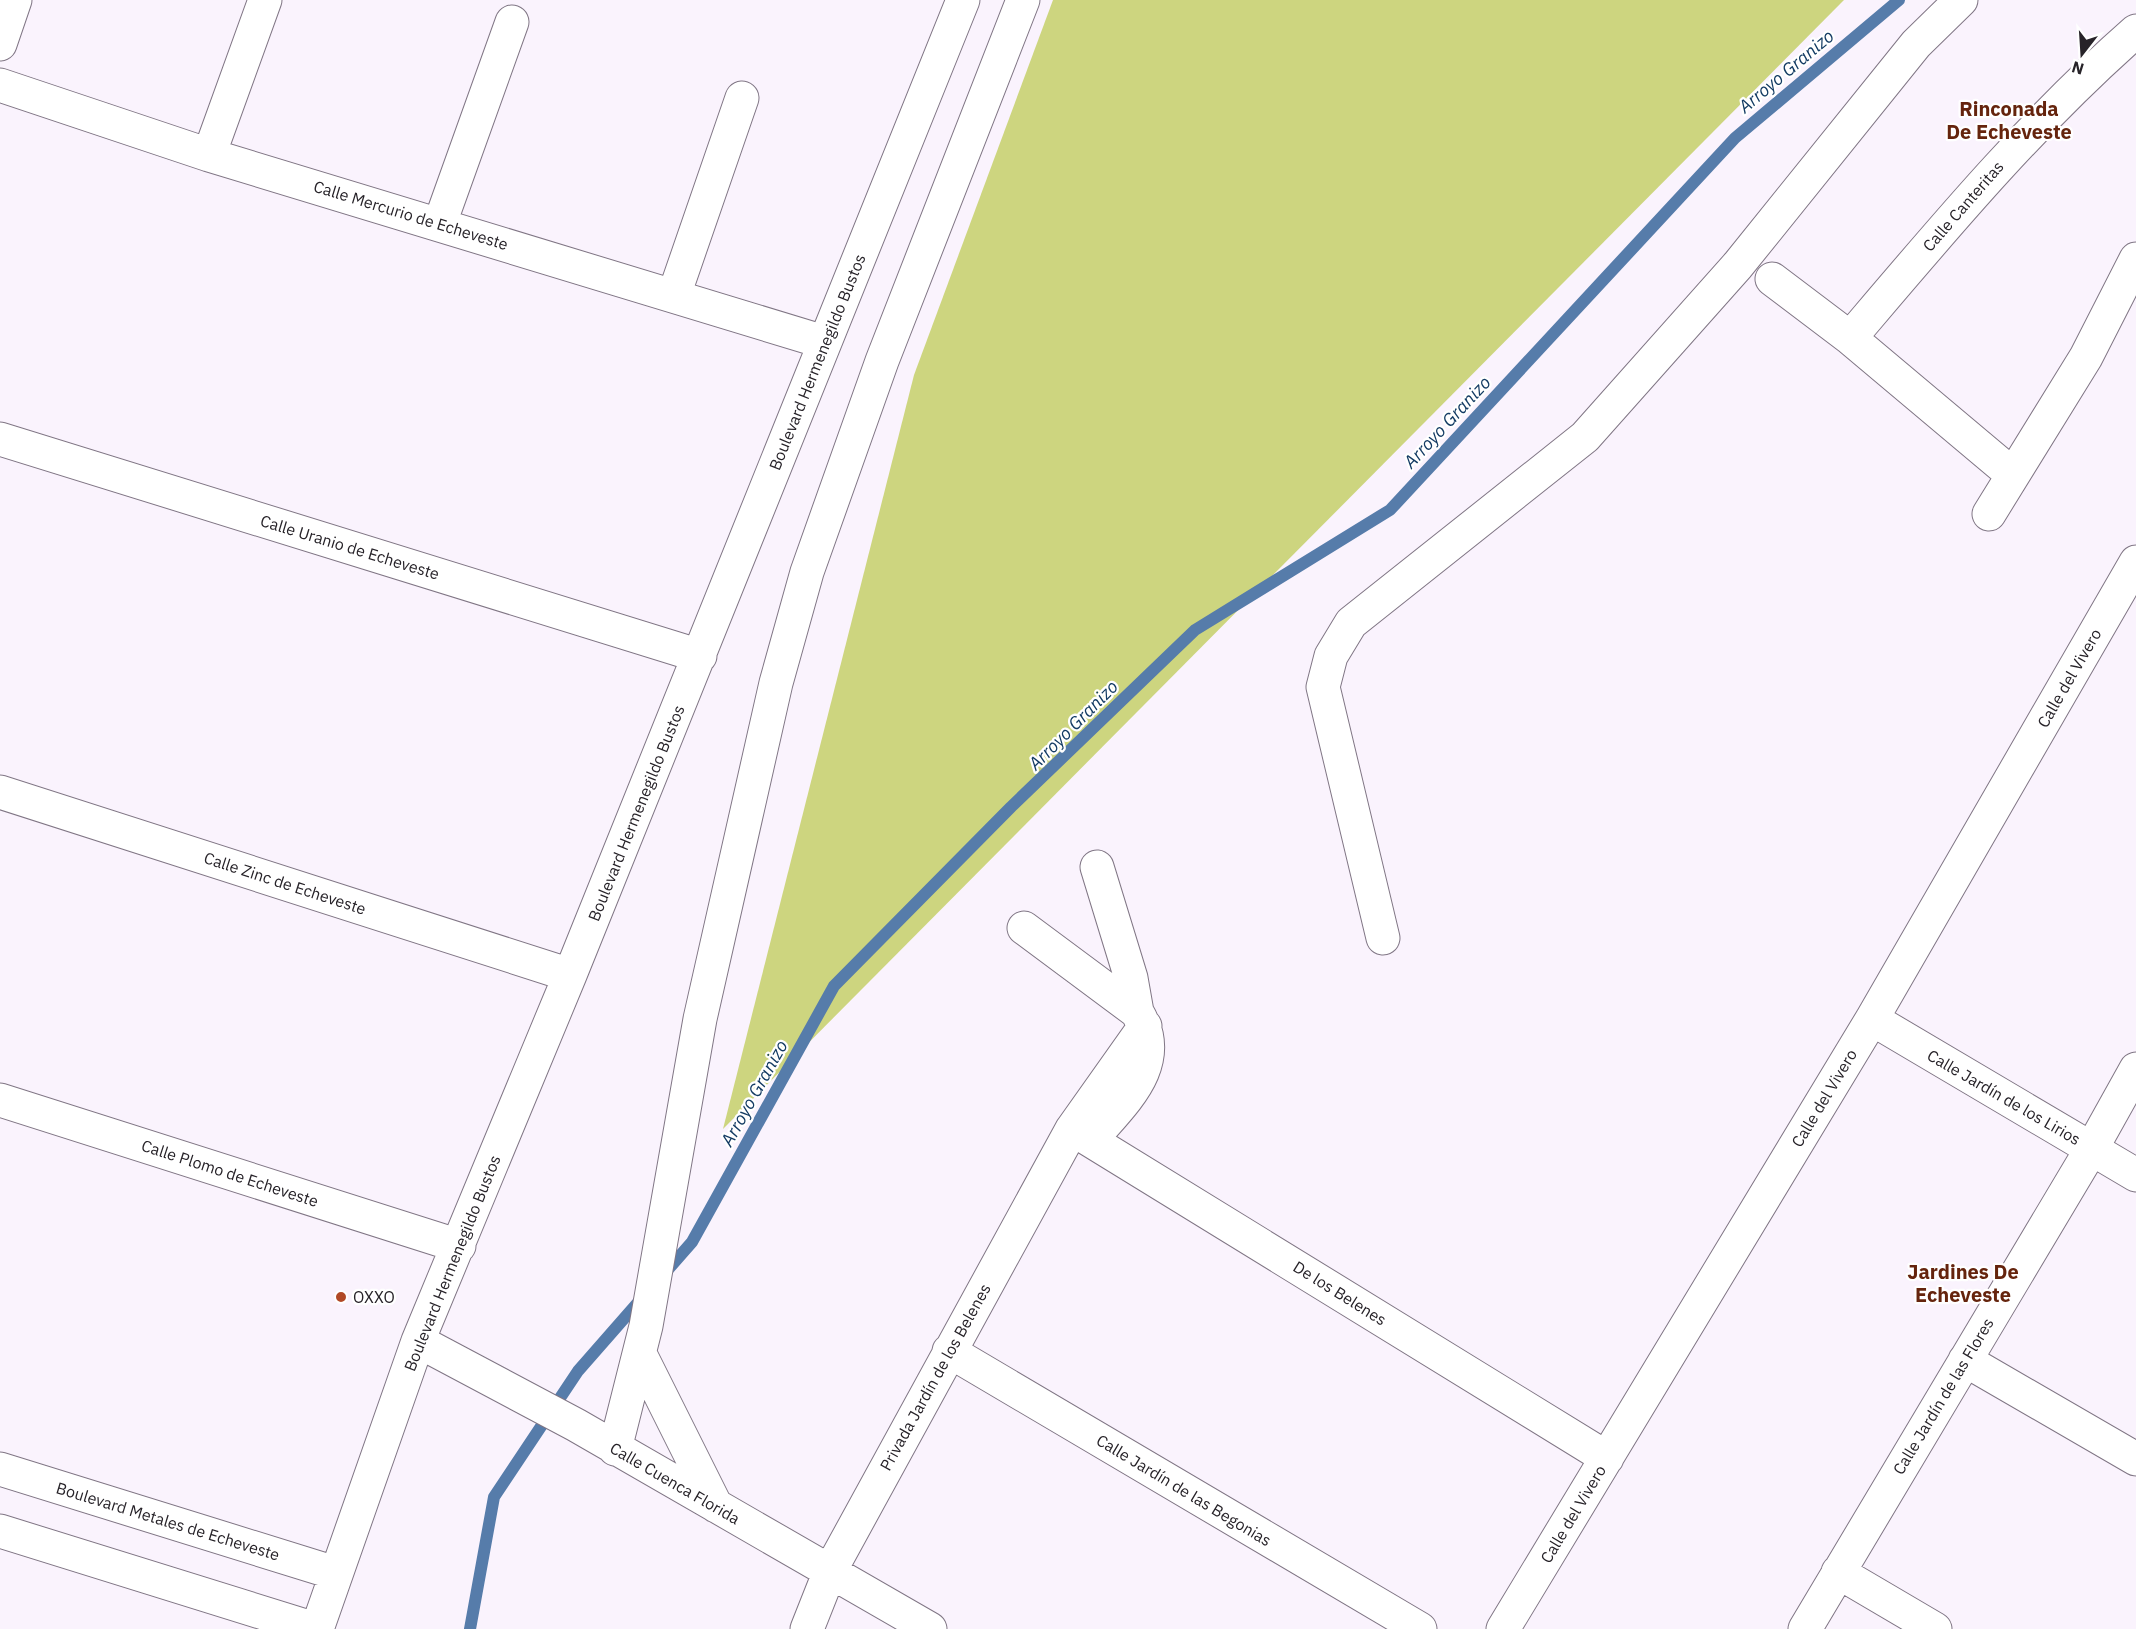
<svg xmlns="http://www.w3.org/2000/svg" width="2136" height="1629" viewBox="0 0 2136 1629" font-family="'IBM Plex Sans',sans-serif">
	<rect width="100%" height="100%" fill="#faf3fd"/>
	<path fill="#cdd57f" d="M1053 0H1844L723 1129 914 375Z"/>
	<g fill="none" stroke-linecap="round" stroke-linejoin="round">
		<path stroke="#567caa" stroke-width="12" d="M664 1274 692 1242 834 986 1011 807 1195 630 1390 510 1735 138 1899 0
			M470 1629 494 1497 578 1371 642 1298"/>
		<g stroke="#807685" stroke-width="35">
			<path id="minor" d="M0 44 15 0
				M0 85 209 155 824 342
				M209 155 265 0
				M440 223 512 22
				M1772 279 1850 338 2013 475
				M674 295 742 98
				M1850 338C1941 231 2030 124 2136 31
				M0 439 700 656
				M1989 514 2086 357 2136 259
				M0 792 570 975
				M1097 867 1131 978 1137 1012
				M1024 928 1137 1012C1168 1064 1125 1100 1092 1139
				M1383 938 1323 687 1331 656 1351 623 1585 437 1738 265 1916 44 1961 0
				M1872 1019 2136 1175
				M0 1100 459 1246
				M1072 1129 1607 1458
				M418 1341 576 1425 930 1629
				M949 1351 1420 1629
				M640 1354 716 1506
				M1965 1360 2136 1459
				M615 1449 646 1326 700 1019 776 683 807 572 882 361 1023 0
				M0 1469 335 1573
				M0 1531 315 1629
				M1838 1572 1935 1629
				M317 1629 418 1341 570 975 963 0
				M807 1629 830 1571 1072 1129 1145 1026
				M1503 1629 1872 1019 2136 562
				M1805 1629 2092 1148 2136 1069"/>
		</g>
		<use href="#minor" stroke="#fff" stroke-width="33"/>
	</g>
	<circle fill="#b14926" stroke="#fff" stroke-width="2" cx="341" cy="1297" r="6"/>
	<g text-anchor="middle" dominant-baseline="central" stroke-width="4.5" stroke-linejoin="round" paint-order="stroke">
		<g font-size="16" fill="#272329" stroke="#fff">
			<text transform="translate(1963 206) rotate(-49)">Calle Canteritas</text>
			<text transform="translate(411 215) rotate(17)">Calle Mercurio de Echeveste</text>
			<text transform="translate(817 362) rotate(-68)">Boulevard Hermenegildo Bustos</text>
			<text transform="translate(350 547) rotate(17)">Calle Uranio de Echeveste</text>
			<text transform="translate(2069 678) rotate(-60)">Calle del Vivero</text>
			<text transform="translate(636 813) rotate(-68)">Boulevard Hermenegildo Bustos</text>
			<text transform="translate(285 883) rotate(18)">Calle Zinc de Echeveste</text>
			<text transform="translate(2004 1097) rotate(30)">Calle Jardín de los Lirios</text>
			<text transform="translate(1824 1098) rotate(-59)">Calle del Vivero</text>
			<text transform="translate(230 1173) rotate(18)">Calle Plomo de Echeveste</text>
			<text transform="translate(452 1263) rotate(-68)">Boulevard Hermenegildo Bustos</text>
			<text transform="translate(1340 1293) rotate(32)">De los Belenes</text>
			<text transform="translate(935 1377) rotate(-61)">Privada Jardín de los Belenes</text>
			<text transform="translate(1943 1396) rotate(-59)">Calle Jardín de las Flores</text>
			<text transform="translate(675 1483) rotate(30)">Calle Cuenca Florida</text>
			<text transform="translate(1184 1490) rotate(31)">Calle Jardín de las Begonias</text>
			<text transform="translate(1573 1514) rotate(-59)">Calle del Vivero</text>
			<text transform="translate(168 1521) rotate(17)">Boulevard Metales de Echeveste</text>
		</g>
		<g font-size="16" fill="#272329" stroke="#fff" text-anchor="start">
			<text x="353" y="1297">OXXO</text>
		</g>
		<g font-size="18" font-style="italic" fill="#133b63" stroke="#fff">
			<text transform="translate(1786 71) rotate(-40)">Arroyo Granizo</text>
			<text transform="translate(1447 422) rotate(-47)">Arroyo Granizo</text>
			<text transform="translate(1073 725) rotate(-45)">Arroyo Granizo</text>
			<text transform="translate(754 1093) rotate(-61)">Arroyo Granizo</text>
		</g>
		<g font-size="20" font-weight="bold" fill="#65240d" stroke="#fff">
			<text x="2009" y="108">Rinconada<tspan x="2009" dy="23">De Echeveste</tspan></text>
			<text x="1963" y="1271">Jardines De<tspan x="1963" dy="23">Echeveste</tspan></text>
		</g>
	</g>
	<g transform="translate(2082 54) rotate(197)" stroke="#ffffff" stroke-width="4.5" paint-order="stroke">
	<path d="M0-4.5L10 22L0 15L-10 22Z" fill="#272329"/>
	<text y="-9" font-size="16" font-weight="bold" text-anchor="middle" fill="#272329">N</text>
	</g>
</svg>
